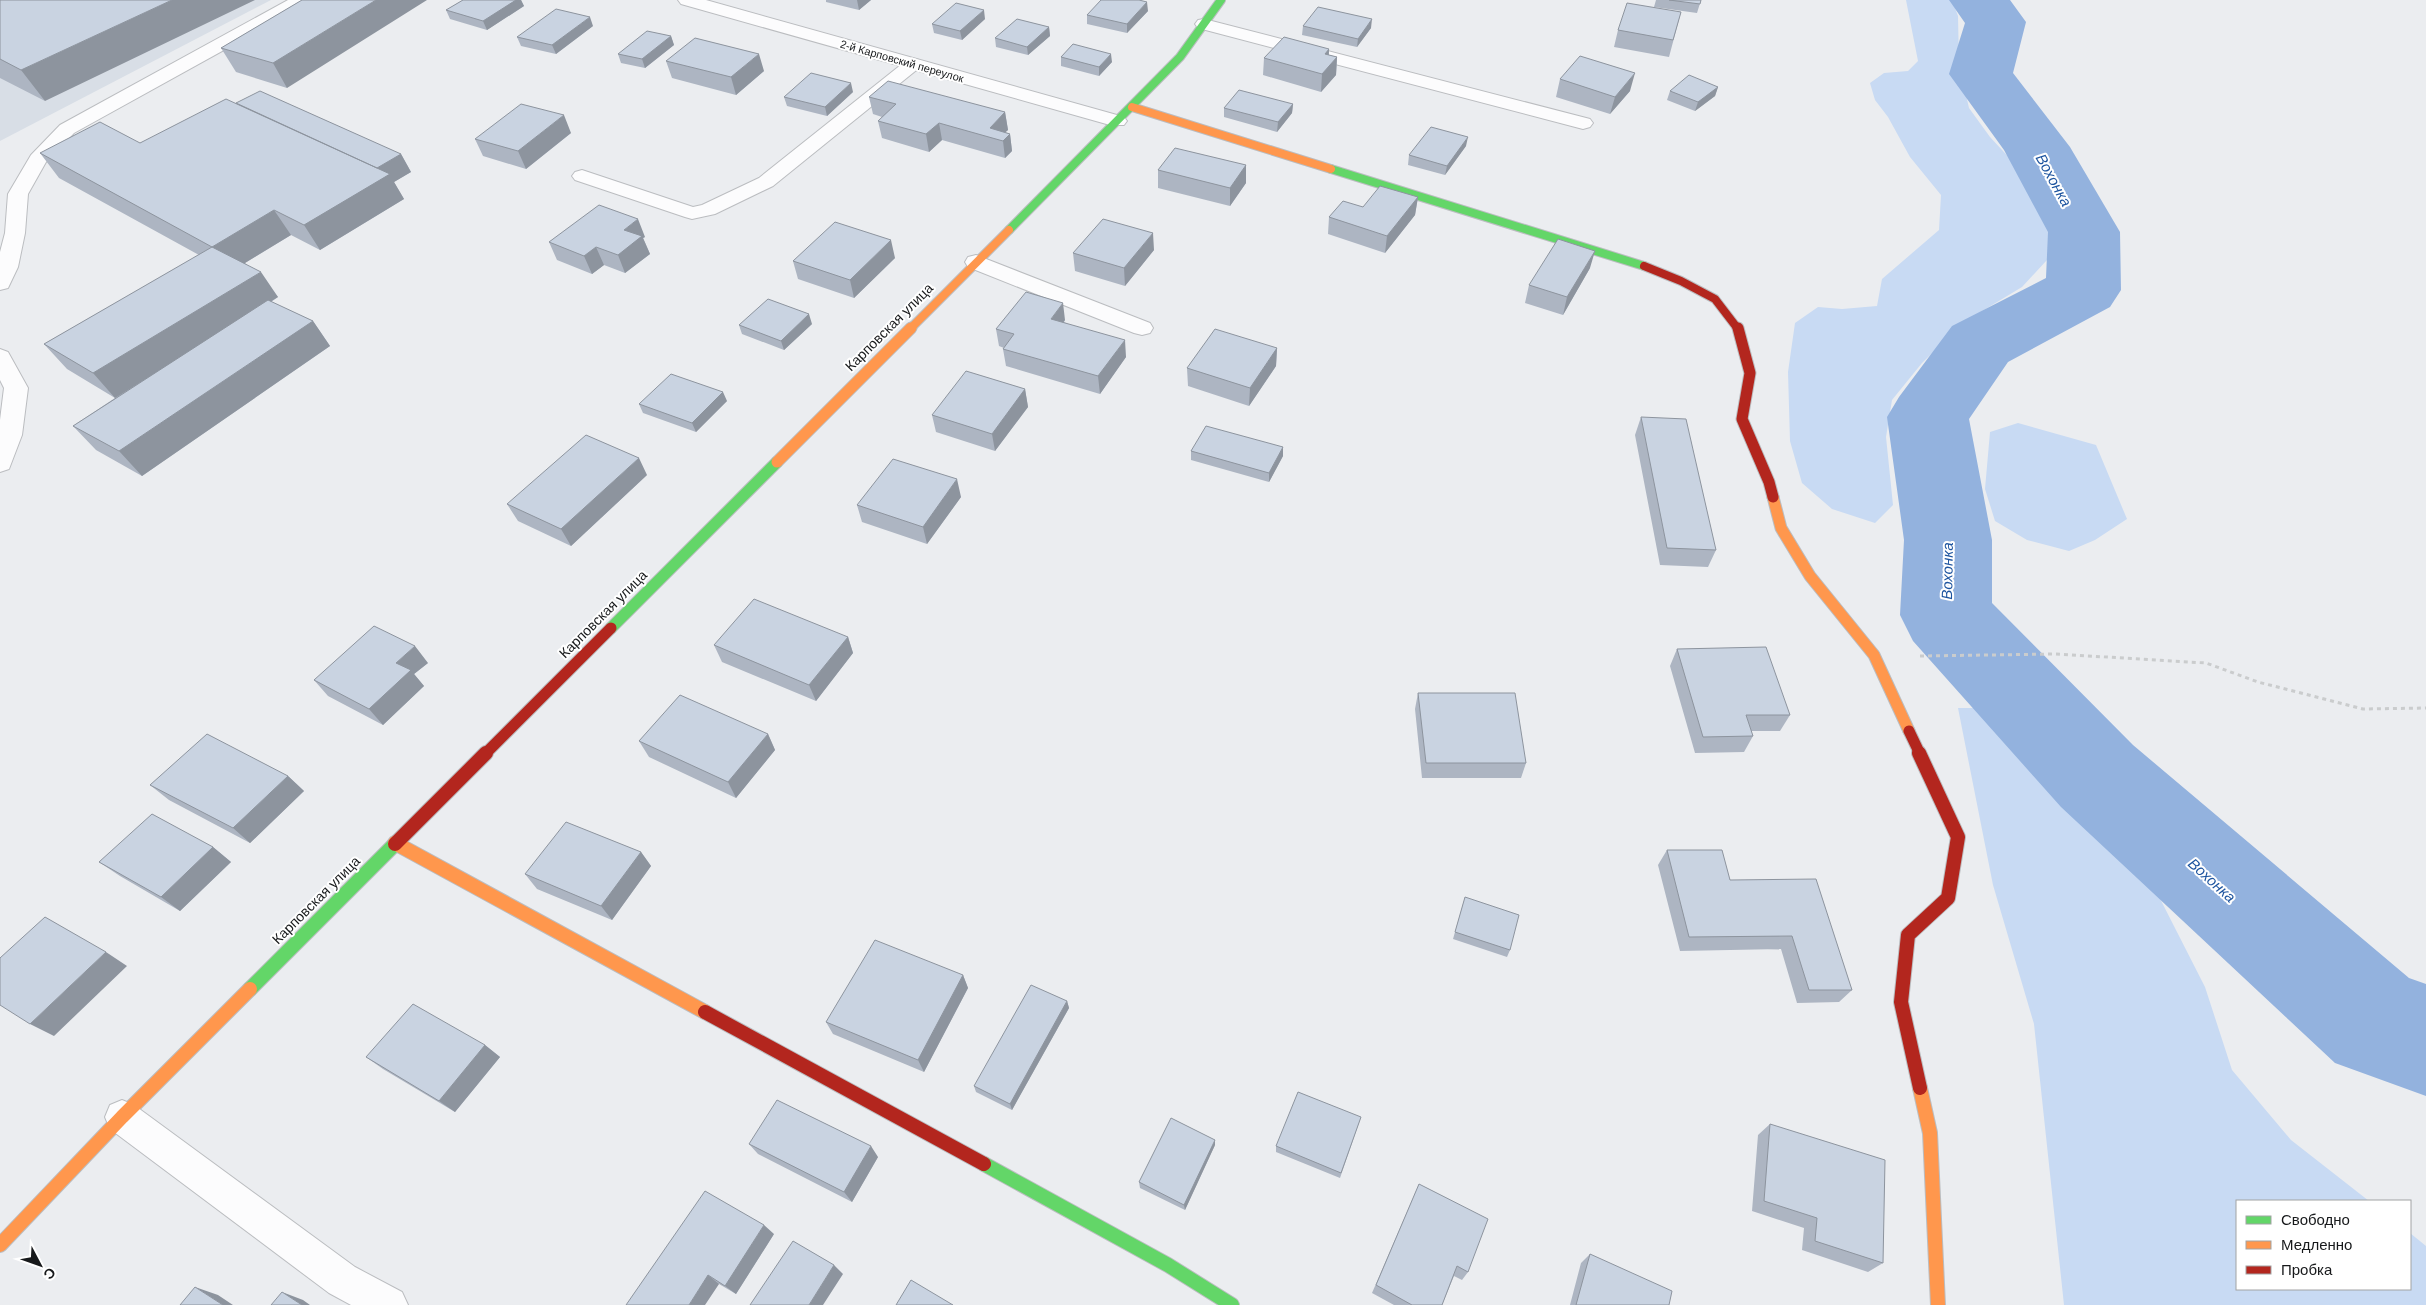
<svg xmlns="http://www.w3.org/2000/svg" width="2426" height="1305" viewBox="0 0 2426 1305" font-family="Helvetica,sans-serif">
	<rect width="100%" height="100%" fill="#ebedf0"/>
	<path fill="#d8dee6" d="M0 0H271L0 141Z"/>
	<path fill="#c8daf3" d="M1906 0H1952L1958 16 1959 64 1969 108 1990 137 2028 178 2052 224 2047 260 2022 287 1964 322 1922 363 1892 400 1886 437 1893 505 1875 523 1832 509 1802 483 1790 441 1788 372 1795 323 1818 307 1842 309 1877 306 1882 279 1939 230 1941 195 1910 157 1888 117 1875 100 1870 83 1884 73 1908 71 1918 61Z
		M2018 423 2096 445 2127 519 2095 540 2069 551 2027 540 1995 521 1985 489 1990 432Z
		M1958 708H2004L2047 751 2149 877 2205 987 2232 1070 2291 1140 2369 1201H2237V1289H2410V1233L2426 1246V1305H2064L2034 1024 1993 885Z"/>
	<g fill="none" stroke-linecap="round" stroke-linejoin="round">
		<path fill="#93b2de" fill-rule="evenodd" d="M1949 0H2010L2026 22 2013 73 2070 147 2120 232 2121 290 2110 307 2008 362 1969 419 1992 540V603L2133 745 2409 978 2426 984V1096L2335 1063 2061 807 1913 641 1900 615 1904 540 1887 417 1899 397 1952 326 2046 278 2048 232 2004 150 1949 74 1965 23Z"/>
		<g stroke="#bbbdc0" stroke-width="2">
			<path id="lane" d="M1204 19 1590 119 1593 123 1590 127 1583 129 1198 28 1195 24 1198 20Z
				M913 59 919 60 922 64 919 68 773 186 715 214 692 219 685 217 575 180 572 176 575 172 582 170 693 207 702 205 759 178 907 60Z
				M976 255 1150 323 1153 328 1150 333 1142 335 1134 333 968 267 965 262 968 257Z
				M0 349 8 352 28 388 22 435 9 469 0 472V420L4 388 0 380Z
				M122 1100 134 1105 355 1267 402 1292 408 1305H351L329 1293 110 1129 105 1117 110 1105Z"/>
		</g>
		<g stroke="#bbbdc0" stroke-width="2">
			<path id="street" d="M288 0H310L307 4 74 133 46 162 28 194 25 233 18 267 8 288 0 290V252L5 233 8 194 31 155 60 125Z
				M678 0H706L1124 117 1127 121 1124 125H1110L681 4Z"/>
		</g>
		<g stroke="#bbbdc0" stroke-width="10">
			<path id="fast-far2" d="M1331 169 1644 266
				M1009 230 1180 57 1221 0"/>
		</g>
		<g stroke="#bbbdc0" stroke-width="13">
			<path id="fast-far1" d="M611 628 777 462"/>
		</g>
		<g stroke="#bbbdc0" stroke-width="16">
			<path id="fast" d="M250 989 395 844
				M984 1164 1168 1265 1232 1305"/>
		</g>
		<g stroke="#bbbdc0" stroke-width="10">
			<path id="slow-far2" d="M1132 107 1331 169
				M910 329 1009 230"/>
		</g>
		<g stroke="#bbbdc0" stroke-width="13">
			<path id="slow-far1" d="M777 462 911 328
				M1773 497 1781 528 1810 576 1874 655 1909 731"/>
		</g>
		<g stroke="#bbbdc0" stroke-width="16">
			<path id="slow" d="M395 843 705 1012
				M1920 1088 1930 1133 1938 1305
				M0 1245 122 1117 250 989"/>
		</g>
		<g stroke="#bbbdc0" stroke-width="10">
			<path id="jam-far2" d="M1644 266 1681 281 1715 299 1738 329"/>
		</g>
		<g stroke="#bbbdc0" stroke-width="13">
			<path id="jam-far1" d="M1738 328 1750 373 1742 419 1769 482 1773 497
				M1909 731 1920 754
				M485 754 611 628"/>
		</g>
		<g stroke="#bbbdc0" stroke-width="16">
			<path id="jam" d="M1919 753 1958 837 1948 898 1908 935 1901 1002 1920 1088
				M395 844 486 753
				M705 1012 984 1164"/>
		</g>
		<path stroke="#cacccd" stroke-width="3" stroke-dasharray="4 4" stroke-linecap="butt" d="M1920 656 2056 654 2206 663 2258 682 2363 709 2426 708"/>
		<use href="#lane" fill="#fcfcfd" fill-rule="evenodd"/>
		<use href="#street" fill="#fcfcfd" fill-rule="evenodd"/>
		<use href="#fast-far2" stroke="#63d668" stroke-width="8"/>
		<use href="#fast-far1" stroke="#63d668" stroke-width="11"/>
		<use href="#fast" stroke="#63d668" stroke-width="14"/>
		<use href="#slow-far2" stroke="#ff974d" stroke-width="8"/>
		<use href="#slow-far1" stroke="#ff974d" stroke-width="11"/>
		<use href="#slow" stroke="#ff974d" stroke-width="14"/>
		<use href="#jam-far2" stroke="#b3261e" stroke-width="8"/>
		<use href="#jam-far1" stroke="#b3261e" stroke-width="11"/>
		<use href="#jam" stroke="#b3261e" stroke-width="14"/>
	</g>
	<path fill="#adb5c2" d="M0 0 45 101 0 78Z
		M302 0 287 88 236 72 221 48Z
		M463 0H521L524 6 487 30 450 19 446 10Z
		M826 0H871L859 10 826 2Z
		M1656 0H1701L1697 13 1654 7Z
		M1148 11 1127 33 1087 24V15Z
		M1681 12 1669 57 1614 47 1618 30Z
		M985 19 962 40 934 33 932 24Z
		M593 26 556 54 521 46 517 37Z
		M1303 26 1371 28 1357 47 1302 35Z
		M1049 27 1050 36 1028 55 996 47 995 38Z
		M671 36 674 45 645 68 621 63 618 54Z
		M1329 49V55L1337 57 1336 75 1321 92 1263 75 1264 58Z
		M1061 57 1112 62 1099 76 1061 66Z
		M666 61 764 71 736 95 672 78Z
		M1560 79 1630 91 1610 114 1556 97Z
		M1718 87 1715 96 1695 111 1667 100 1670 91Z
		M853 92 827 116 787 106 784 97Z
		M869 97 1005 112 1008 130 1005 132 1010 134 1012 151 1005 158 942 140 929 152 882 138 878 121 882 117 873 114Z
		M236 103 401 154 411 172 394 182 404 199 320 250 291 235 245 263 278 297 271 302 313 321 330 346 142 476 96 450 73 426 115 398 67 369 44 344 199 255 59 178 40 153 140 143Z
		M1293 104 1292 113 1277 132 1224 117V108Z
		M571 133 526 169 483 156 475 139Z
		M1466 146 1445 175 1408 165 1409 155Z
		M1246 165V183L1230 206 1158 188V170Z
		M1418 197 1415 215 1385 253 1328 234 1329 217 1363 207Z
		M645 237 643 238 650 254 625 273 604 265 592 274 557 260 549 242Z
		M1154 250 1125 286 1075 271 1073 253Z
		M895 258 854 298 798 279 793 261Z
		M1590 268 1563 315 1525 303 1529 285Z
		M1065 320 1064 322 1126 357 1100 394 1006 366 1003 349 1004 348 999 346 996 329Z
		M812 324 784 350 742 334 739 325Z
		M1277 348 1276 366 1249 406 1188 386 1187 368Z
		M1025 389 1028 407 995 451 936 432 932 415Z
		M727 401 696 432 643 413 639 404Z
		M1641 417 1716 550 1708 567 1660 565 1635 435Z
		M1283 447V456L1269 482 1191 460V451Z
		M647 475 571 546 518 521 507 504Z
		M961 497 927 544 862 522 857 505Z
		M848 637 853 653 816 701 722 662 714 645Z
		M1677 649 1790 715 1780 731H1751L1753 736 1744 752 1695 753 1670 666Z
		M428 663 414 674 424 686 383 725 328 696 314 680Z
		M1418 693 1526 763 1521 778H1422L1415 709Z
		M768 734 775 750 736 798 649 757 639 741Z
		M288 776 304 791 250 843 169 800 150 785Z
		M213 847 231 862 180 911 120 876 99 862Z
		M1667 850 1730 880 1852 990 1839 1002 1797 1003 1781 949 1680 951 1658 865Z
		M641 852 651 866 612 920 537 889 525 874Z
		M1465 897 1510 950 1507 957 1453 939Z
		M963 975 968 988 924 1072 833 1034 826 1022Z
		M1067 1001 1069 1008 1012 1110 976 1092 974 1086Z
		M485 1045 500 1057 455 1112 383 1069 366 1057Z
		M1361 1117 1340 1178 1276 1152V1146Z
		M1770 1124 1883 1263 1868 1272 1802 1250 1804 1228 1752 1211 1758 1135Z
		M749 1144 878 1157 852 1202 758 1154Z
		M1215 1145 1185 1210 1140 1188 1139 1182Z
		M1419 1184 1468 1272 1462 1280 1454 1276 1442 1305H1394L1372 1293Z
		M774 1234 736 1294 719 1284 626 1305Z
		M1590 1254 1669 1305H1570L1581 1263Z"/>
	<path fill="#8d949e" d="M172 0H255L45 101 21 70Z
		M376 0H427L287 88 273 63Z
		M516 0H521L524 6 487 30 483 21Z
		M857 0H871L859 10Z
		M1147 2 1148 11 1127 33V24Z
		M984 10 985 19 962 40 960 31Z
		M590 17 593 26 556 54 552 45Z
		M1372 19 1371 28 1357 47 1358 39Z
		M1049 27 1050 36 1028 55 1027 47Z
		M671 36 674 45 645 68 642 59Z
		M1329 49 1328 66 1325 54Z
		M759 54 764 71 736 95 731 77Z
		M1111 54 1112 62 1099 76V67Z
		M1337 57 1336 75 1321 92 1322 74Z
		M1635 73 1630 91 1610 114 1615 97Z
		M851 83 853 92 827 116 825 107Z
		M1718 87 1715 96 1695 111 1698 102Z
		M1293 104 1292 113 1277 132 1278 122Z
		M1005 112 1008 130 998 139 990 128Z
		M564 115 571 133 526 169 518 151Z
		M939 123 942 140 929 152 926 134Z
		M1010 134 1012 151 1005 158 1003 141Z
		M1468 137 1466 146 1445 175 1447 166Z
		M401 154 411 172 394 182 404 199 320 250 304 225 372 171Z
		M1246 165V183L1230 206V188Z
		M1418 197 1415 215 1385 253 1387 236Z
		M274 210 291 235 230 272 212 247Z
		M638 219 645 237 643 238 650 254 625 273 618 255 624 230Z
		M1153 233 1154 250 1125 286 1124 268Z
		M891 240 895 258 854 298 850 280Z
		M596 247 604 265 592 274 584 256Z
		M1595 251 1590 268 1563 315 1567 297Z
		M261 272 278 297 115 398 93 373Z
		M1063 303 1065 320 1053 336 1051 319Z
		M809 314 812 324 784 350 781 341Z
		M313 321 330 346 142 476 119 451Z
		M1125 340 1126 357 1100 394 1098 376Z
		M1277 348 1276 366 1249 406 1250 388Z
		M1025 389 1028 407 995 451 992 434Z
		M723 392 727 401 696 432 692 423Z
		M1283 447V456L1269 482V473Z
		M639 458 647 475 571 546 561 529Z
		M957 479 961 497 927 544 923 527Z
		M848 637 853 653 816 701 809 685Z
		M415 646 428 663 414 674 424 686 383 725 369 709 396 663Z
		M768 734 775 750 736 798 728 782Z
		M288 776 304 791 250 843 233 828Z
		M213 847 231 862 180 911 161 897Z
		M641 852 651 866 612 920 601 906Z
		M106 952 127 966 54 1036 30 1024Z
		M963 975 968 988 924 1072 918 1060Z
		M1067 1001 1069 1008 1012 1110 1010 1104Z
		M485 1045 500 1057 455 1112 439 1101Z
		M1215 1140V1145L1185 1210 1184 1205Z
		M871 1146 878 1157 852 1202 844 1192Z
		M764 1225 774 1234 736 1294 725 1286Z
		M834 1265 843 1274 823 1305H809Z
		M708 1275 719 1284 705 1305H689Z
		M195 1287 218 1295 233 1305H223Z
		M282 1292 303 1300 310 1305H302Z"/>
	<path fill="#c9d3e1" stroke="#8d949e" d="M0 0H172L21 70 0 59Z
		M302 0H376L273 63 221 48Z
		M463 0H516L483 21 446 10Z
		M1101 0H1139L1147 2 1127 24 1087 15Z
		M1669 0H1701L1700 4Z
		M956 3 984 10 960 31 932 24Z
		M1627 3 1681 12 1673 40 1618 30Z
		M1318 7 1372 19 1358 39 1303 26Z
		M556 9 590 17 552 45 517 37Z
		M1017 19 1049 27 1027 47 995 38Z
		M647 31 671 36 642 59 618 54Z
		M1284 37 1329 49 1325 54 1337 57 1322 74 1264 58Z
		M695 38 759 54 731 77 666 61Z
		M1073 44 1111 54 1099 67 1061 57Z
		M1580 56 1635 73 1615 97 1560 79Z
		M811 73 851 83 825 107 784 97Z
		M1689 75 1718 87 1698 102 1670 91Z
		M888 81 1005 112 990 128 1010 134 1003 141 939 123 926 134 878 121 896 104 869 97Z
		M1239 90 1293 104 1278 122 1224 108Z
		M260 91 401 154 377 168 236 103Z
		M226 99 390 174 304 225 274 210 212 247 40 153 100 122 140 143Z
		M521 104 564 115 518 151 475 139Z
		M1431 127 1468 137 1447 166 1409 155Z
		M1175 148 1246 165 1230 188 1158 170Z
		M1380 186 1418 197 1387 236 1329 217 1343 201 1363 207Z
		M599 205 638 219 624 230 642 236 618 255 596 247 584 256 549 242Z
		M1103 219 1153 233 1124 268 1073 253Z
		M835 222 891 240 850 280 793 261Z
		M1558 239 1595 251 1567 297 1529 285Z
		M212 247 261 272 93 373 44 344Z
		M1026 292 1063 303 1051 319 1125 340 1098 376 1003 349 1014 334 996 329Z
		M768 299 809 314 781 341 739 325Z
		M268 300 313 321 119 451 73 426Z
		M1215 329 1277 348 1250 388 1187 368Z
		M966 371 1025 389 992 434 932 415Z
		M671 374 723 392 692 423 639 404Z
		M1641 417 1686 419 1716 550 1667 548Z
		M1206 426 1283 447 1269 473 1191 451Z
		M586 435 639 458 561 529 507 504Z
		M893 459 957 479 923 527 857 505Z
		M754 599 848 637 809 685 714 645Z
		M374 626 415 646 396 663 411 670 369 709 314 680Z
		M1766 647 1790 715H1746L1753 736 1703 737 1677 649Z
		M1418 693H1515L1526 763H1426Z
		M680 695 768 734 728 782 639 741Z
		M207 734 288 776 233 828 150 785Z
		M152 814 213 847 161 897 99 862Z
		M566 822 641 852 601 906 525 874Z
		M1667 850H1722L1730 880 1816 879 1852 990H1809L1792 936 1689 937Z
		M1465 897 1519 915 1510 950 1455 932Z
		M45 917 106 952 30 1024 0 1005V958Z
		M875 940 963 975 918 1060 826 1022Z
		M1031 985 1067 1001 1010 1104 974 1086Z
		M413 1004 485 1045 439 1101 366 1057Z
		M1298 1092 1361 1117 1341 1173 1276 1146Z
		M777 1100 871 1146 844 1192 749 1144Z
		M1171 1118 1215 1140 1184 1205 1139 1182Z
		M1770 1124 1885 1160 1883 1263 1815 1241 1817 1218 1764 1201Z
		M1419 1184 1488 1219 1468 1272 1457 1266 1442 1305H1412L1376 1285Z
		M705 1191 764 1225 725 1286 708 1275 689 1305H626Z
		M793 1241 834 1265 809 1305H750Z
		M1590 1254 1672 1291 1669 1305H1576Z
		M911 1280 953 1305H896Z
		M195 1287 223 1305H180Z
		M282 1292 302 1305H271Z"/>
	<g text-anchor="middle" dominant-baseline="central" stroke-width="4" stroke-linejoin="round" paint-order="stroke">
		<g font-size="11" fill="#17191b" stroke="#fff">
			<text transform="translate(902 61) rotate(16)">2-й Карповский переулок</text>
		</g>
		<g font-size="14" fill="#17191b" stroke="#fff">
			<text transform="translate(889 327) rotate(-45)">Карповская улица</text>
			<text transform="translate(603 614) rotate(-45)">Карповская улица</text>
			<text transform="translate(316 900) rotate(-45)">Карповская улица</text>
		</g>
		<g font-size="15" font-style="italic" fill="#1d549f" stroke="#fff">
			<text transform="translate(2054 180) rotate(61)">Вохонка</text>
			<text transform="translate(1947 571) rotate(-89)">Вохонка</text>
			<text transform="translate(2212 880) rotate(42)">Вохонка</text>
		</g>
	</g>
	<rect x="2236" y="1200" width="175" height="90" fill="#ffffff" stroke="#a2a3a4"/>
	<rect x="2246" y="1216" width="25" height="8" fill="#63d668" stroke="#a2a3a4"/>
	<text x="2281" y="1225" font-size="15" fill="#17191b">Свободно</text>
	<rect x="2246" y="1241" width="25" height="8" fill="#ff974d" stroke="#a2a3a4"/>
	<text x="2281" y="1250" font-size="15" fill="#17191b">Медленно</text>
	<rect x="2246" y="1266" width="25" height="8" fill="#b3261e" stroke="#a2a3a4"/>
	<text x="2281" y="1275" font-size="15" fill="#17191b">Пробка</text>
	<g transform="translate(40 1265) rotate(131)" stroke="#ffffff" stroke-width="4" paint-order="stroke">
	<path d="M0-4L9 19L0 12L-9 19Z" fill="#17191b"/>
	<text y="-8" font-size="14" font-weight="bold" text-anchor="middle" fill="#17191b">С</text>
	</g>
</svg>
